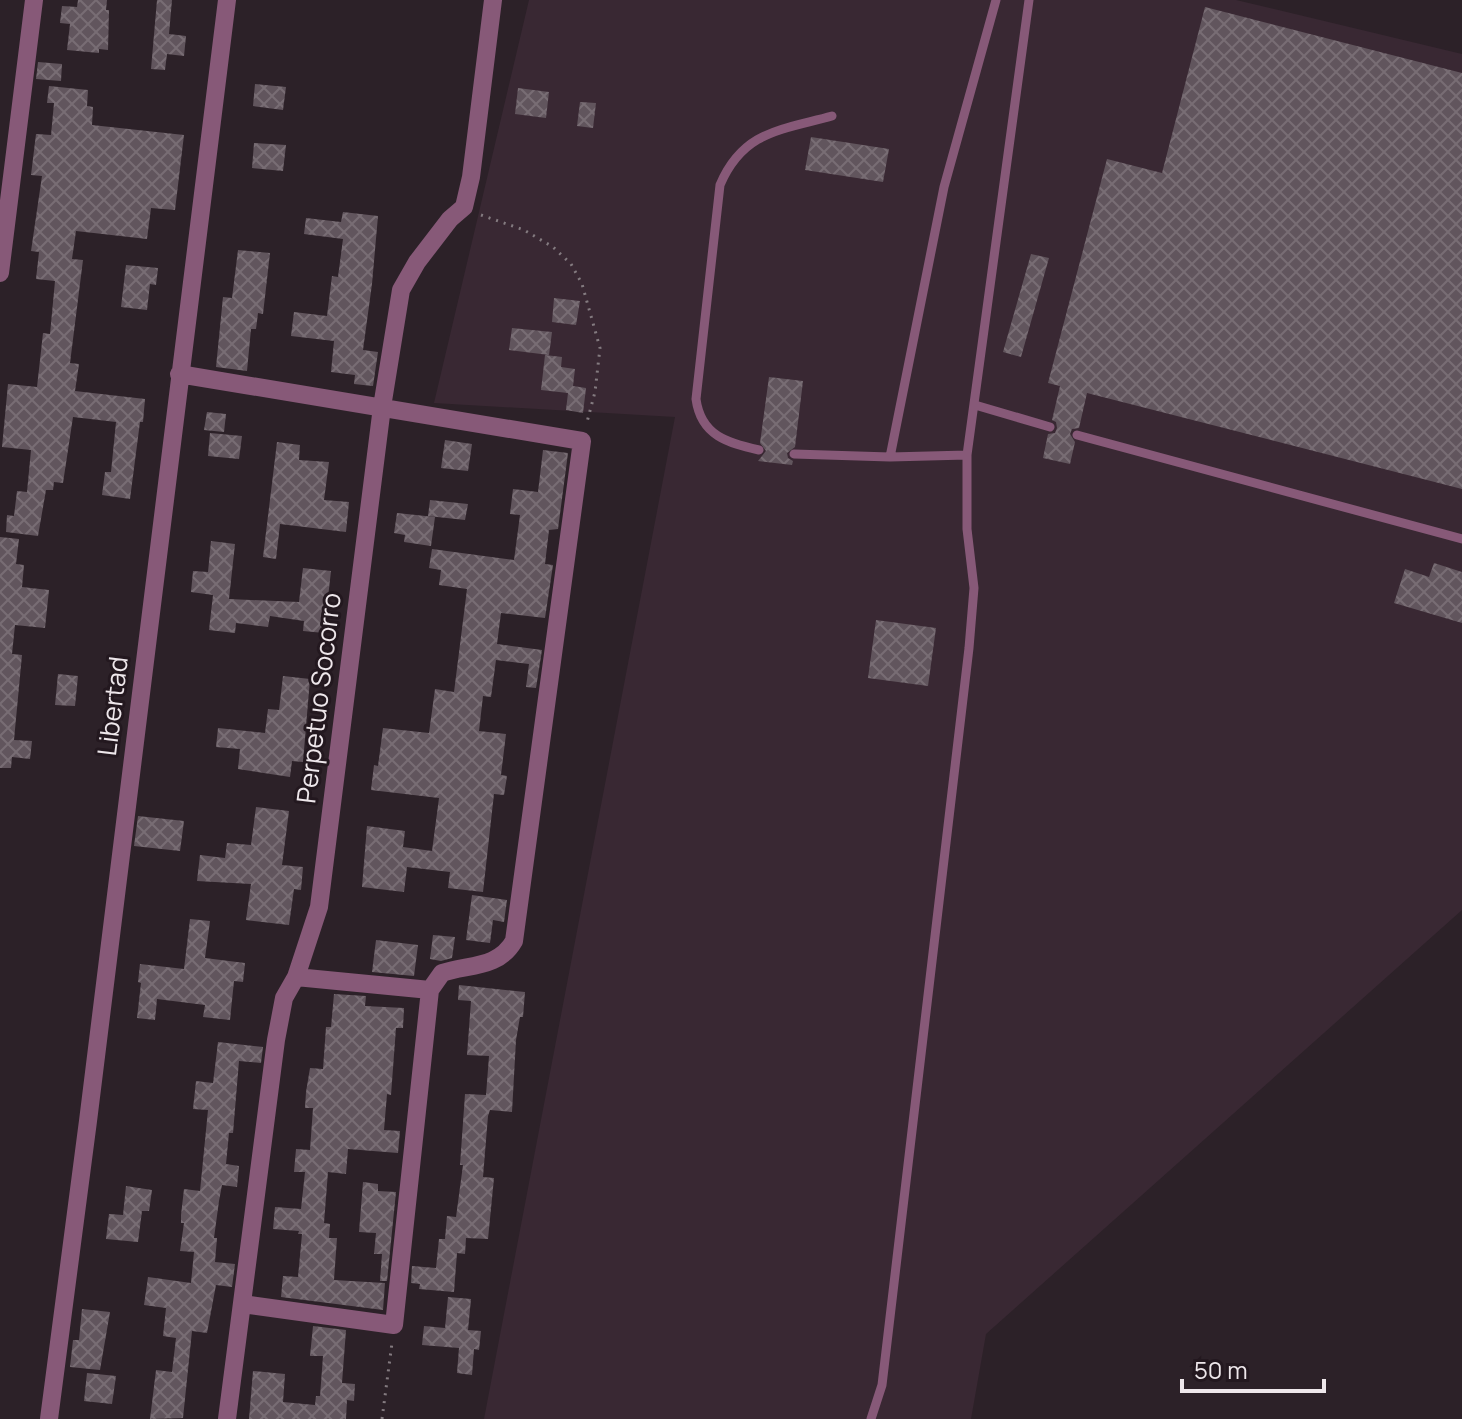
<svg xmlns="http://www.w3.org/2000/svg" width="1462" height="1419" viewBox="0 0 1462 1419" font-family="Manrope,sans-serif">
	<defs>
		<pattern id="building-cross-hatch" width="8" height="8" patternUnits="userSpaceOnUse" patternTransform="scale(2)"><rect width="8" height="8" fill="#61555d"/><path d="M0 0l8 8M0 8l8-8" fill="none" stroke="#786d74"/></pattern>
	</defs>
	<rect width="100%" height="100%" fill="#2c2128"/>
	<path fill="#392833" d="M529 0H1236L1462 54V910L986 1334 971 1419H484L675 417 434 403Z"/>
	<path fill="url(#building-cross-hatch)" d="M78 0H107L106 10H109L108 50 99 49V53L67 50 70 24 60 23 62 6 77 7Z
		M157 0H172L169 34 186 36 184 56 167 54 165 70 151 69Z
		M1205 7 1462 73V489L1087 393 1079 428 1072 429 1070 434 1075 442 1070 464 1043 458 1048 434 1055 433 1057 428 1056 422 1052 420 1060 386 1048 383 1107 159 1162 173Z
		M38 62 62 64 61 81 36 79Z
		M255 84 286 87 283 110 253 106Z
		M49 86 88 90 87 106 93 107 92 125 184 135 175 210 151 208 147 239 76 231 72 259 83 260 70 363 79 364 75 391 145 399 143 422H140L130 499 102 495 105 472H111L116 422 73 417 63 483 54 482 53 490H46L38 536 6 532 7 515 14 516 17 491 27 492 31 450 2 447 8 384 37 387 43 333 50 334 55 281 36 279 39 252 31 251 42 176 31 175 36 134 51 135 54 103H47Z
		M518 88 549 92 546 118 515 114Z
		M580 102 596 103 593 128 577 126Z
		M811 137 889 149 883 182 805 170Z
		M254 143 286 145 283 171 252 168Z
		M343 212 378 216 372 284 363 350 378 352 373 386 354 384 355 375 331 372 334 341 291 336 294 312 327 316 332 276 338 277 343 239 304 234 306 218 341 222Z
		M238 250 270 253 263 314 258 313 256 329H251L247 371 216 367 223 297 232 298Z
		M1031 254 1049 258 1021 357 1003 352Z
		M126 265 158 268 156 285 150 284 147 310 121 307Z
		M554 298 580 301 576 325 552 322Z
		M512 328 552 332 549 355 509 350Z
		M545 355 562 357 561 367 575 369 573 386 586 388 583 413 566 410 568 393 541 390Z
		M769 377 803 381 795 447 787 453 788 458 793 461 792 465 758 461 766 451 760 443Z
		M207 412 226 414 224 432 204 430Z
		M210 433 242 436 239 459 208 456Z
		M445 440 472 444 468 471 441 468Z
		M277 442 300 445 299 460 329 462 324 500 349 502 346 532 280 524 276 559 263 557Z
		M543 450 568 453 558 529 549 530 545 564 553 565 545 618 501 613 497 644 542 650 536 688 526 687 529 664 496 660 491 697 483 696 479 731 506 734 501 775 507 776 504 795 494 794 483 892 448 888 450 872 407 867 404 892 362 887 367 826 405 831 403 847 432 851 439 798 371 790 374 765 378 766 383 728 429 733 435 689 454 692 467 589 439 585 441 570 429 568 432 549 514 560 520 515 510 514 513 489 538 492Z
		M430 500 468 504 465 520 428 516Z
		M397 513 435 517 431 546 404 542 405 535 394 533Z
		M0 537 19 539 16 564 24 565 22 587 49 590 45 628 15 625 12 654 22 655 14 740 32 741 30 759 12 757 11 768H0Z
		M211 541 235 544 229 599 299 602 303 568 331 571 324 633 303 631 304 621 270 616 268 627 236 623 235 633 209 630 213 595 191 592 193 571 208 572Z
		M1434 563 1462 572V623L1394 603 1405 569 1429 577Z
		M876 620 936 628 928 686 868 678Z
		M58 674 78 676 75 706 55 705Z
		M283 676 310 679 303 762 292 761 290 777 238 769 240 749 216 747 218 728 265 733 268 709 279 710Z
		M256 807 289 811 282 865 303 867 301 890 294 889 289 925 246 920 251 884 197 881 200 855 225 858 227 843 251 845Z
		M138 816 184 821 180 851 134 846Z
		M472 895 507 900 504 922 493 920 490 943 466 940Z
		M190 919 210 921 205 958 245 963 243 982 234 981 230 1020 203 1017 205 1005 157 999 155 1020 137 1018 141 983 138 982 140 964 184 969Z
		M433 935 455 937 452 958 441 961 430 959Z
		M376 940 418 945 414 976 372 972Z
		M459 985 525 992 523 1017H520L516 1040 512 1112 490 1110 488 1116 483 1177 494 1178 488 1239 466 1238 465 1254 457 1253 454 1292 419 1289 420 1284 411 1283 412 1266 436 1268 439 1239H445L447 1216 456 1217 463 1165H460L465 1094 486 1095 489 1056 467 1055 471 1001 458 1000Z
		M334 994 366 996 365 1006 404 1008 403 1028H396L391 1095 387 1094 384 1130 400 1131 398 1153 348 1149 346 1174 328 1172 324 1223 330 1224 329 1238H337L334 1280 385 1283 383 1310 281 1297 283 1276 298 1277 302 1234H298L299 1231 273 1229 275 1207 301 1209 305 1172H294L296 1149 310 1150 313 1108H305L306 1092 310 1068 323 1069 326 1027H331Z
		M218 1042 263 1047 261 1063 239 1061 233 1133H229L226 1164 239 1166 237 1187 222 1185 219 1201 214 1238H217L215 1262 235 1264 232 1287 216 1285 207 1333 192 1331 183 1418 150 1419 156 1370 172 1372 176 1338 163 1336 166 1308 144 1305 148 1277 191 1283 194 1252 180 1251 184 1223H181V1215L184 1189 200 1191 208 1110 193 1109 196 1081 213 1083Z
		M363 1182 378 1184V1191L396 1192 387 1281H380L382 1254H374L376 1233 359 1232Z
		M126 1186 152 1190 149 1211H142L138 1242 106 1239 109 1214 123 1215Z
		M448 1297 471 1299 468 1330 481 1331 479 1350 474 1349 472 1375 457 1373 459 1348 422 1345 424 1326 445 1328Z
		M82 1309 110 1312 100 1370 70 1367 73 1340H79Z
		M313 1326 346 1330 342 1383 355 1384 354 1401 347 1400 346 1419H249L253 1371 285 1374 283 1402 315 1405 316 1396H320L323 1356H310Z
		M87 1373 116 1376 112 1404 84 1401Z"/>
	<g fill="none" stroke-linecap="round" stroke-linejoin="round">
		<path stroke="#847b80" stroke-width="3" stroke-dasharray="2 6" stroke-linecap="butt" d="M481 215 524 230 553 247 571 264 582 284 600 348 595 392 587 422
			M382 1419 392 1343"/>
		<path stroke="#875978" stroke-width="9" d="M975 405 1050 427
			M1077 435 1462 539
			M759 450C728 443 701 436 696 399L720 185C743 131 781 130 832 116
			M794 454 890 457 967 455
			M890 457 944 187 996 0
			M871 1419 882 1385 969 648 974 588 967 529V455L1029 0"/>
		<path stroke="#875978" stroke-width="18" d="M0 273 34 0
			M179 374 582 441 514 941C498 969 468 964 442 973L430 990 394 1325 242 1304
			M296 977 430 990
			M49 1419 88 1121 227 0
			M227 1419 276 1040 284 998 296 977 319 907 382 407 401 290 417 262 450 219 464 207 471 177 493 0"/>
	</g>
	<g text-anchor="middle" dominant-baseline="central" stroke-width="6" stroke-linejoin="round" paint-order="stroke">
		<g font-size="26" fill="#eee7eb" stroke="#23181f">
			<text transform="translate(318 698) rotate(-83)">Perpetuo Socorro</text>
			<text transform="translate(112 706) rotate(-83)">Libertad</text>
		</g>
	</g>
	<path d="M1182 1379v12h142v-12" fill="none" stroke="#eee7eb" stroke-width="4"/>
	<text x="1194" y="1379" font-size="24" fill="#eee7eb" stroke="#23181f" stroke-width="6" paint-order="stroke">50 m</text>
</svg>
